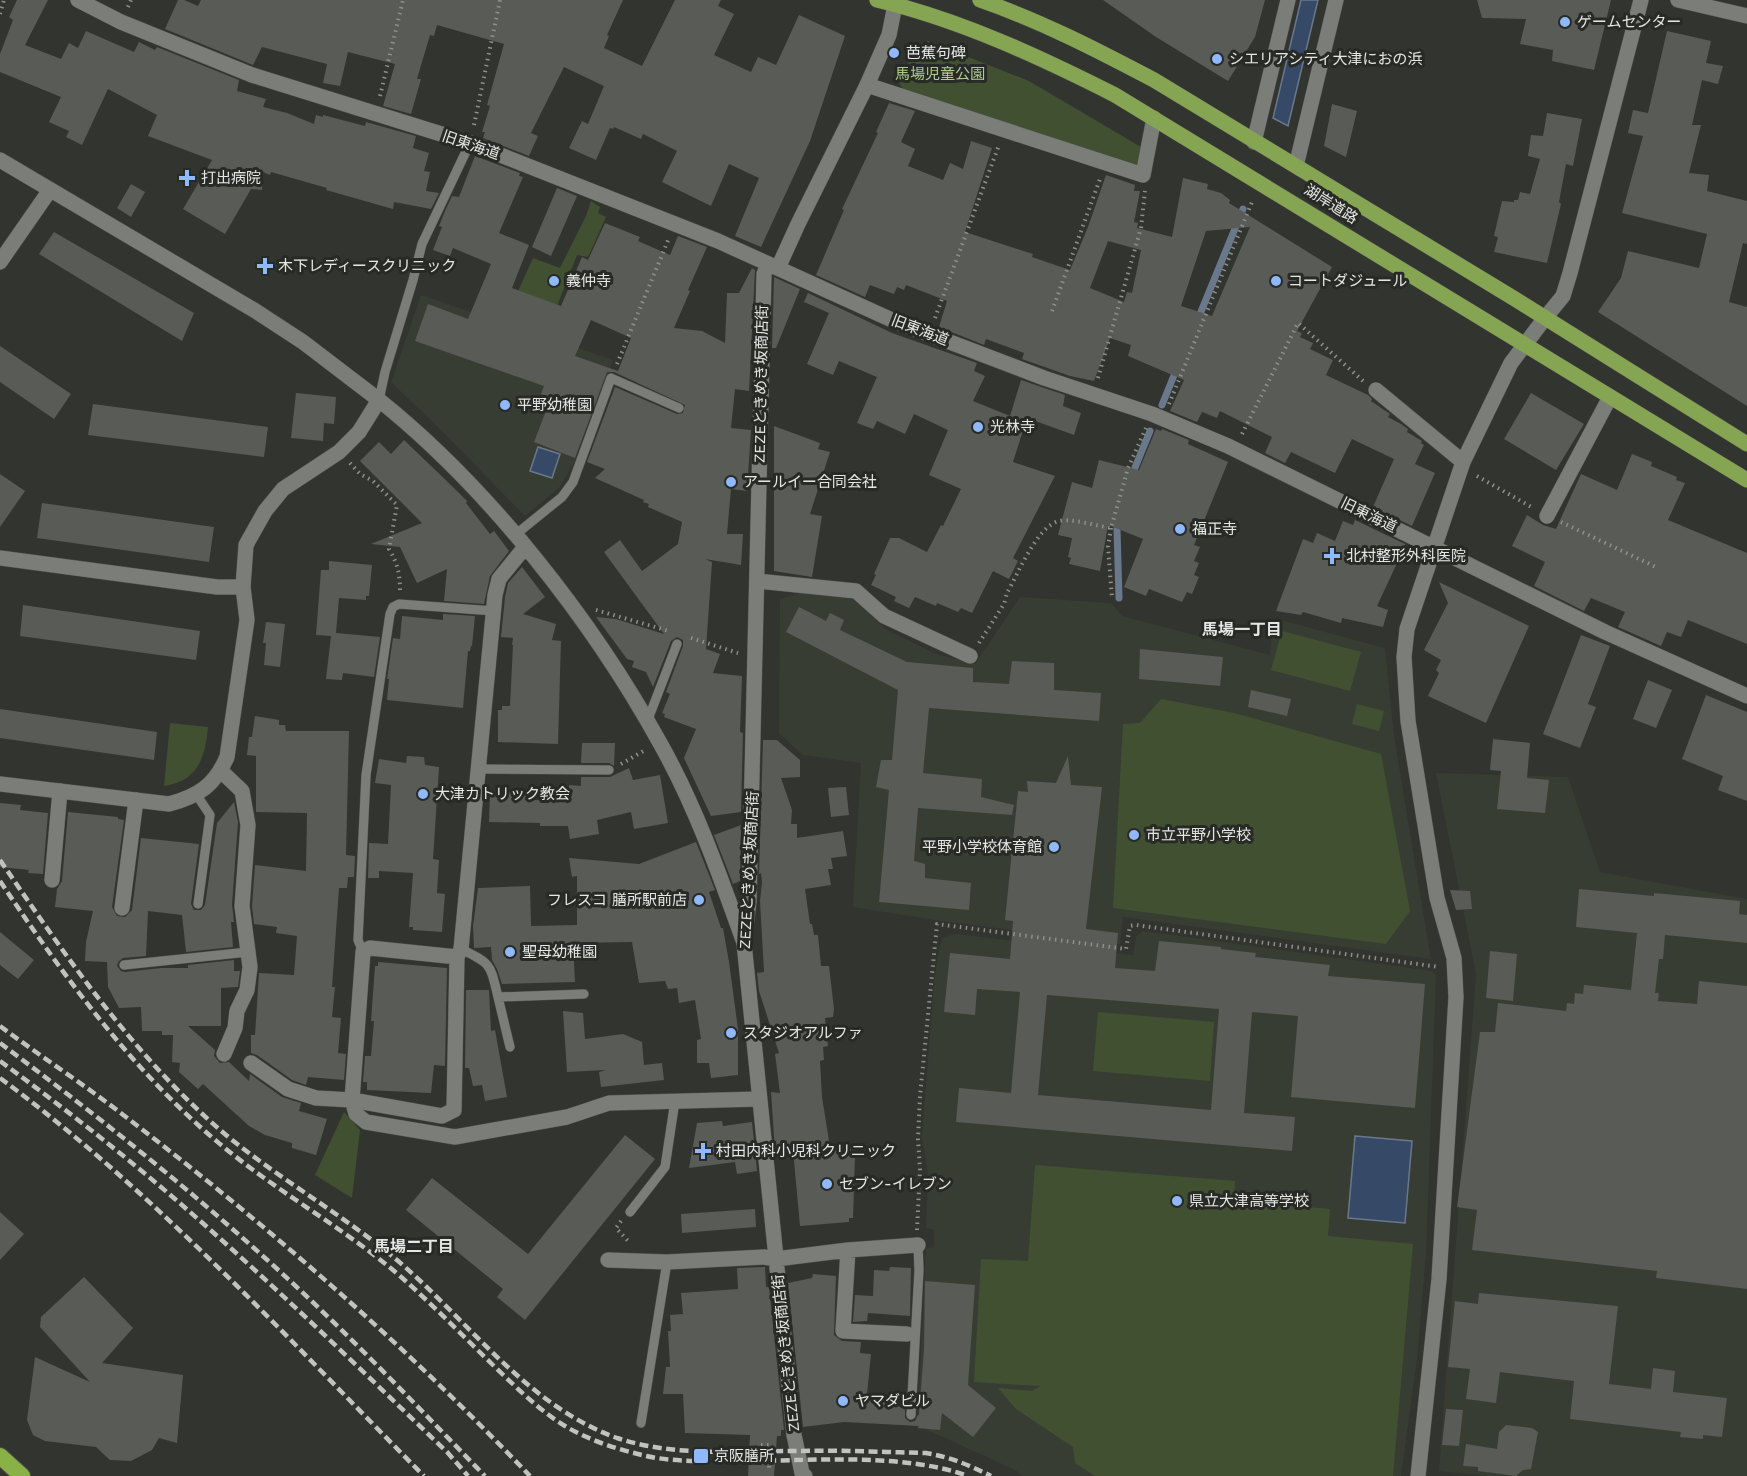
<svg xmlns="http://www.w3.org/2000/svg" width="1747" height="1476" viewBox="0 0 1747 1476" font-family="'Work Sans','Noto Sans JP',sans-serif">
	<rect width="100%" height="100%" fill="#32342f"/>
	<path fill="#383d33" d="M421 295 613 360 574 463 559 488 525 516 438 427 391 382Z
		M807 591 849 595 885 629 936 654 975 664 1020 597 1111 603 1122 616 1270 655 1273 618 1385 648 1394 736 1431 959 1123 917 1120 944 934 920 853 907 861 763 803 755 779 733 780 599Z
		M1436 773 1568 777 1600 872 1747 899V1476H1487L1439 1471 1476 974Z
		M1143 931 1432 971 1436 976 1426 1253 1417 1359 1401 1476H1023L1015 1470 943 1437 924 1429H917L926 1249 934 1247V1230L926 1228 928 1174 922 1138 934 983 940 945 944 937 956 934 1133 955 1136 936Z"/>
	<path fill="#425032" d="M928 41 1029 81 1141 147 1138 169 903 89 899 83C907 67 911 50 928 41Z
		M591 201 600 207 598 213 606 217 588 257 577 255 547 332 506 318 533 258 560 268 586 216Z
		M1282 631 1361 652 1350 691 1271 670Z
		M1161 699 1234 713 1381 754 1410 911 1386 944 1113 908 1123 724 1140 723Z
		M1357 704 1384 711 1379 731 1352 724Z
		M170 723 208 727C205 758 198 781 164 786Z
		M1098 1012 1214 1022 1210 1081 1093 1071Z
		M344 1112 360 1130 352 1198 315 1175Z
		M1035 1165 1235 1181 1234 1201 1330 1209 1328 1236 1413 1244 1393 1476H1095L1075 1463 1073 1447 1016 1409 998 1388 1032 1391 1040 1386 974 1382 981 1259 1028 1261Z"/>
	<path fill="#364967" stroke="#6a788c" stroke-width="1.5" d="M1301 0H1318L1288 126 1273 118Z
		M538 447 560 454 552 478 530 471Z
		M1355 1136 1412 1141 1405 1223 1348 1218Z"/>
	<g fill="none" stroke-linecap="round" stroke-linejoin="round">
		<path stroke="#6a788c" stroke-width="7" d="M1198 319 1243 209
			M1162 405 1177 368
			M1132 475 1150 431
			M1119 598 1117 529 1119 520"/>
	</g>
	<path fill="#595b56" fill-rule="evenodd" d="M17 0H48L25 45 61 59 69 43 78 48 86 31 134 52 139 42 155 50 157 47 239 80 237 91 266 99 263 107 287 113 314 124 316 115 323 117V115L365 126 366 122 416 136 413 148 429 153 424 171 430 172 426 191 439 193 431 209 394 202 393 209 326 190 327 188 271 172 270 175 263 172 262 190 251 189 225 234 183 209 212 160 148 136 157 115 108 89 82 145 66 137 69 131 49 122 61 97 0 72V54L13 20 9 17Z
		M178 0H184L198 6 201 0H623L607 35 609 36 604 48 642 66 675 0H721L718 6 734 14 714 55 751 72 758 57 776 65 799 15 845 36 810 141 761 247 735 236 759 178 729 164 711 206 662 182 677 151 643 134 641 139 614 127 613 129 610 128 596 160 569 148 582 121 588 124 604 86 564 67 531 133 538 136 529 156 483 138 485 132H482L490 106 487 105 504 44 437 25 434 36 430 35 417 79H421L411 114 383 106 395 64 348 52 340 86 323 83 327 64 262 47 253 65 165 29Z
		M1103 0H1265L1255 37 1228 81 1156 37Z
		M1477 0H1611L1594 70 1552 61 1553 50 1520 44 1526 19 1482 18Z
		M1667 31 1711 41 1706 63 1723 66 1718 84 1702 80 1692 125H1701L1689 173 1709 175 1707 191 1747 201V244L1743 243 1729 302 1747 307V406L1598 312 1621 278 1628 251 1699 268 1707 234 1622 213 1643 136 1628 133 1633 110 1648 113Z
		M889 103 915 111 901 142 915 149 908 166 943 180 950 163 963 169 971 141 992 148 965 232 1033 254 1032 257 1070 270 1088 227 1106 175 1135 185 1134 191H1140L1134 222 1138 223 1137 228 1172 237 1183 178 1208 184 1207 189 1221 193 1230 200 1229 203 1332 267 1297 331 1302 333 1300 337 1313 343 1310 349 1333 360 1326 375 1368 395 1372 399 1371 401 1390 414 1388 417 1401 424 1408 429 1407 432 1422 441 1421 443 1424 445 1415 464 1435 473 1412 526 1373 507 1394 459 1352 439 1335 473 1291 452 1285 463 1265 453 1272 437 1220 411 1217 418 1202 412 1197 422 1170 411 1184 380 1128 356 1131 345 1110 338 1094 381 1070 376 1022 359 1024 353 986 339 984 345 939 327 947 301 906 285 904 290 897 287 894 294 870 285 865 297 816 275 844 210 842 209 878 133 876 132ZM1250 227 1212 316 1181 306 1206 231ZM1108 241 1141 250 1132 293 1127 292 1124 302 1090 288Z
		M1332 104 1357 111 1346 157 1324 146Z
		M1547 113 1582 119 1573 166 1566 164 1559 202 1561 204 1547 263 1494 252 1498 237 1494 236 1502 201 1514 202V200H1518L1520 192 1530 194 1540 159 1528 156 1531 135 1543 136Z
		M475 156 520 173 519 176 523 177 499 233 529 245 512 288 561 306 582 257 588 260 605 223 640 237 638 241 670 255 678 236 707 247 688 290 690 291 674 328 702 331 725 343 727 293H739L752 268 755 270 749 391 735 389 731 428 751 430 747 491 731 489 727 534H743L741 565 705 559 712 562 706 649 720 654 713 673 742 676 740 732 743 733 741 812 711 816 684 758 696 729 664 717 665 714 662 713 670 694 666 692 683 646V640L677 637 671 641 653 687 646 672 632 667 634 661 627 659 596 617 616 619 664 634 604 552 620 540 642 571 678 544 682 522 648 507 649 504 643 502 644 500 595 478 605 469 587 462 615 387 677 414 683 413 685 405 614 372H607L575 458 534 442 551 398 541 394 544 386 415 341 428 304 468 319 491 264 453 248 450 256 433 250 442 227 439 226 445 211 452 196 459 197ZM591 320 631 338 618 371 575 356Z
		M131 184 145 192 131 217 117 208Z
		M557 188 577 196 551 256 532 247Z
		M54 232 194 313 182 341 39 254Z
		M774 277 800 289 776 348H772Z
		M808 293 892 333 977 363 974 371 985 376 973 401 1010 416 1021 380 1065 395 1063 406 1081 413 1074 435 1027 418 1013 462 1055 476 1013 558 1018 561 1009 579 993 571 972 613 961 608 958 612 937 603 936 606 915 597 909 608 894 601 896 597 871 585 876 575 874 574 890 538H899L927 552 941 525 943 526 961 489 929 475 948 430 914 414 905 434 877 421 873 429 857 423 877 377 839 361 833 375 807 364 829 313 804 302Z
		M0 346 71 394 54 419 0 382Z
		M296 393 336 397 334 424 324 423 323 441 291 438Z
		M1531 393 1584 424 1556 470 1504 439Z
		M93 404 268 427 264 457 88 435Z
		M774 426 820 443 818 449 830 452 810 514 822 516 812 577 774 571Z
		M1156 429 1161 431 1162 429 1189 440 1188 444 1228 462 1194 545 1200 547 1194 561 1199 563 1194 575 1199 577 1192 594 1187 592 1182 602 1149 589 1146 596 1124 587 1143 539 1108 525 1100 571 1069 564 1071 558 1068 557 1072 538 1058 535 1072 482 1092 488 1099 460 1139 470Z
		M404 440 454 488 467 501 466 503 490 534 494 531 509 551 490 576 484 604 444 601 447 569 417 583 400 547 371 544 422 523 360 461 379 442 391 454Z
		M1632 454 1652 462 1651 466 1677 477 1676 480 1685 483 1668 520 1747 553V644L1688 620 1681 637 1667 632 1661 646 1618 627 1625 612 1591 598 1584 611 1534 586 1545 562 1512 546 1527 515 1543 525 1556 529 1581 474 1617 490Z
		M0 474 25 491 0 527Z
		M42 503 214 527 209 562 37 538Z
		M1355 520 1405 544V546L1377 606 1388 610 1383 627 1342 618 1341 623 1303 612 1301 615 1276 611 1303 539 1313 543 1317 533 1335 541 1343 521 1353 525Z
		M329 561 372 565 369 596H366V600L339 598 336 633 380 637 374 677 343 673 342 680 326 679 331 636 316 635 321 570H329Z
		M522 567 545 597 523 614 556 624 552 640 561 641 558 744 498 742V710H502V706H510L513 645H512L513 638 501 637 505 597 508 583Z
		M1439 582 1529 626 1486 723 1428 696 1439 673 1436 670 1441 660 1424 650 1448 603Z
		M23 605 200 631 196 660 20 636Z
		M799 607 826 621 830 613 844 620 840 630 907 662 973 668V682L1009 684 1012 661 1054 663V690L1101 693 1099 721 929 708 923 773 982 779 981 797 1014 805 1012 815 918 808 914 861 925 864V878L971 883 969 910 879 902 889 790 876 787 881 760H892L898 690 786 632Z
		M443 614 475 616 472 646H471L470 651H468L463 708 387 700 389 679H387L393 638 400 639 402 616 443 620Z
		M266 622 285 624 280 667 264 665 266 643H263Z
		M1581 635 1610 646 1588 704 1596 707 1580 748 1543 734Z
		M1140 649 1223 657 1220 686 1139 679Z
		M1648 680 1672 690 1656 728 1633 719Z
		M1251 690 1291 699 1287 716 1248 707Z
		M1706 695 1747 712V801L1718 790 1723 776 1682 759Z
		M0 709 157 732 154 760 0 738Z
		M255 716 279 720V725H285L286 731H349L346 855 355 856 354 877H348L347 888H339L332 987H335L332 1017 341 1018 338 1053 346 1054 344 1080 308 1077 306 1085 292 1080 257 1055 251 1053V1035H255L259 973 294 975 297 936 276 933 277 927 254 924 252 906 255 865 306 871 307 813 256 812V756L247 755 249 737H252Z
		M1493 739 1530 743 1527 778 1549 780 1545 813 1497 809 1501 771 1490 770Z
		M763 740H777L800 760V777L781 778 792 810 791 824H797V838L843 831 847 856 831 858 833 869H828L831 885 805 889 810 924H812L814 935H818L821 966H829L834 1009 833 1017 825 1018 828 1046 823 1047 824 1060 820 1061 822 1097 830 1147H851V1156H855L853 1218H849V1222L800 1226 793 1150 775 1152 771 1092 780 1093 775 1054 779 1053 759 991 757 973 764 972 760 901 762 882 761 873 759 874Z
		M582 743H615L614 766 609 763H581Z
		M407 756 424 757 425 765 439 767 433 859 439 860 437 893 445 894 442 932 413 930V927H409L413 873 379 871V878H368L369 843 388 844 391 785 375 783 379 759 406 763Z
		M1068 756 1071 785 1102 787 1086 929 1118 933 1115 968 1155 971 1159 941 1221 947V949L1256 953 1255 957 1330 965 1328 976 1425 984 1415 1108 1291 1097 1298 1016 1252 1012 1244 1113 1295 1117 1292 1151 956 1122 959 1088 1011 1093 1020 992 977 989 975 1015 944 1012 950 953 1010 959 1013 921 1005 920 1018 791 1028 792 1027 781 1056 783ZM1047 995 1219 1009 1211 1110 1038 1095Z
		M629 768 633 780 660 775 668 823 634 829 631 812 597 820 599 834 570 839 568 826H540V823L489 822 490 792H534V800L568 801 569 785 581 786V777H610Z
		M846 787 849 815 831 817 828 788Z
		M234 802 238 822 232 905 234 922H231L233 947 186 952 182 915 148 911 146 956 123 958 118 962 117 966 121 971 125 972 161 968H188V965L234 960V971H240L238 987 221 988V1026H188L215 1050 214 1056 220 1063 229 1062 249 1081 250 1074 282 1097 301 1103 299 1111 327 1119 316 1155 292 1148V1143L265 1135 249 1126 203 1084 198 1089 179 1072 180 1063 172 1062 173 1035H162V1031H142L141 1007 119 1008 108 987 107 962 85 961 86 942 93 911 55 907 57 889 62 881 68 812 118 817V819L124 820 112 907 117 916 125 917 132 910 141 838 199 844 191 904 194 910H201L205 905 217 823Z
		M0 803 21 805 20 810 48 813 43 874 28 873 29 870 0 867Z
		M741 825 740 881 733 884 714 835Z
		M696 842 715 890 709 892 721 928H723L729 962 738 1029V1075L711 1078 709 1063H697V1040L701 1039 695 1000 679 1003 677 988 668 989 665 981 639 983 632 942 573 943 575 982 502 984 497 969 492 960 491 947 474 948 473 926 478 888 530 886 531 926 577 925V876L572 877 569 858 639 864Z
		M1579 889 1654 896V893L1740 901 1739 914 1747 915V943L1665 935 1663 959H1659L1655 993H1659L1658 1001 1697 1004 1699 981 1747 986V1289L1656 1278 1657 1271 1472 1250 1477 1210 1457 1207 1480 1032H1495L1498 1003 1566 1011 1567 1003 1574 1004 1575 993 1583 994 1584 985 1631 990 1637 933 1576 927Z
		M1450 890 1470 891 1472 909 1456 910Z
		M0 932 34 960 18 979 0 965Z
		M1490 951 1517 954 1513 1001 1486 998Z
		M378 962 447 968 445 1066 434 1065 431 1093 367 1090V1082H363L365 1056H371L374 1021H371L375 966H378Z
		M466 990H489L491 1031 495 1030 507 1097 485 1101 482 1085 473 1086 469 1068H465Z
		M563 1011 583 1013 585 1039 623 1034 642 1042 644 1065 662 1063 664 1080 601 1087 599 1072 606 1070 567 1072Z
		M722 1121 723 1126 752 1122 757 1171 737 1174 735 1162 689 1168 697 1123Z
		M625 1135 655 1159 525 1320 497 1297 503 1289 406 1210 432 1178 528 1254Z
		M755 1209 756 1227 682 1233 681 1214Z
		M0 1212 24 1234 0 1260Z
		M765 1267 766 1287H769L784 1430H781V1436H777L774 1476H748L750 1435 685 1433 683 1394H663L666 1367H670L668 1331H671L670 1315 683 1314 681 1293 738 1289 737 1268Z
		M890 1267 911 1268 910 1316 868 1313 867 1321 853 1322 855 1295 873 1296 874 1270 889 1271Z
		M813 1274 836 1276 834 1335 842 1341 861 1342 860 1353 871 1354 867 1394 905 1409V1418L910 1422 915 1421 918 1415H919L924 1349 925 1281 975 1285 968 1385 996 1408 973 1437 942 1413 940 1430 918 1428 919 1426 844 1422 803 1427 788 1283 812 1278Z
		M84 1277 133 1328 102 1363 183 1375 177 1443 159 1438 152 1450 131 1461 110 1460 96 1447 45 1441 33 1435 27 1420 35 1357 90 1382 40 1327 41 1317Z
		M1479 1293 1618 1306 1609 1384 1651 1389 1653 1368 1675 1371 1673 1392 1727 1398 1722 1437 1703 1435V1439L1680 1437 1681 1432 1570 1419 1574 1381 1500 1372 1496 1403 1466 1399 1470 1369 1448 1367 1455 1301 1478 1304Z
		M1446 1409 1463 1410 1459 1446 1442 1445Z
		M1506 1425 1532 1428 1538 1432 1531 1469 1523 1470 1516 1476 1478 1471V1467L1463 1466 1466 1444 1497 1449 1499 1432Z"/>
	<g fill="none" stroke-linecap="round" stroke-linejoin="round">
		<g stroke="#4f514c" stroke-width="10">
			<path id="service" d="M379 400 385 372 413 280 422 244 470 143
				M515 535 562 497 573 482 611 378 679 408
				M647 722 677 644
				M479 769 609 770
				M196 794 210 815 198 904
				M461 949C492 964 490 964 498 997L584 994
				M363 952 358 940 366 775 390 614 393 607 399 604 494 611
				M124 965 248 952
				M498 997 510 1047
				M630 1212 665 1167 675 1101
				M911 1415 919 1270 918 1245
				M641 1423 667 1262"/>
		</g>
		<g stroke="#4f514c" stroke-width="16">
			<path id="minor" d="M78 0 121 22 252 75 470 143 718 241 892 320 1044 378 1152 414 1228 446 1605 632 1747 696
				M1678 0 1747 16
				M867 85 1143 175 1154 118
				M768 264 764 274 749 901 744 943 794 1435 802 1473 805 1476
				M1376 390 1463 462
				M379 400C489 488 592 620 660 743 695 805 719 873 743 940
				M1547 516 1610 397
				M757 581 856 591 884 616 970 656
				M221 771 242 791 248 825 242 906 250 967 247 990 237 1011 235 1028 224 1054
				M52 880 60 791
				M122 908 136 800
				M457 957 370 948 363 952 352 1100 442 1116 454 1110 457 957 461 949 495 595 499 579 525 547
				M251 1063 288 1089 316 1098 352 1100 356 1114 366 1122 455 1137 567 1117 609 1103 759 1099
				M848 1250 843 1331 907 1334
				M608 1260 667 1262 764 1257 776 1259 848 1250 918 1245
				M1418 1476 1439 1279 1456 997 1454 958 1437 898 1408 721 1404 657 1407 629 1463 462 1511 363 1545 318"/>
		</g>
		<g stroke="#4f514c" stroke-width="16">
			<path id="tertiary" d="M1254 142 1288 0
				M0 160 254 310 303 342 379 400 359 432 339 452 283 489 265 511 246 545 243 587 247 620 227 757C215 785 199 796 169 804L0 784
				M1296 166 1336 0
				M0 262 50 190
				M778 268 798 224 867 85 889 35 896 0
				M1545 318 1563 296 1570 273 1641 0
				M0 558 217 587H243"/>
		</g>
		<g stroke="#4f514c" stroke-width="16">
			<path id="primary" d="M877 0C960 20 1038 56 1115 95L1747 480
				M980 0C1041 21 1097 50 1154 80L1515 299 1747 444"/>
		</g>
		<g stroke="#4f514c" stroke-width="18">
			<path id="trunk" d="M0 1456 22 1476"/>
		</g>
		<path stroke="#8e908c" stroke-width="4" stroke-dasharray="1.5 4.5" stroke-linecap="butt" d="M128 7 131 0
			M0 14 4 0
			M380 96 403 0
			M474 125 500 0
			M1052 311 1100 179
			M935 318 999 145
			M617 364 669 238
			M1098 378 1141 228 1145 191
			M1169 404 1252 202
			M1242 434 1298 323 1363 381
			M350 463 360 474 373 481 397 505 389 549C397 562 400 574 400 590
			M1477 476 1533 508
			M1561 522 1658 568
			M1111 528 1108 547 1112 598
			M596 610 669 631
			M691 638 738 653
			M979 643 1004 604 1007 593C1018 574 1037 526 1059 521 1071 518 1097 526 1111 528L1128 468 1146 428
			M621 764 645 750
			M621 1221 616 1228 630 1243
			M917 1230 920 1170 918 1139 920 1096 937 924 1126 949 1130 926 1136 925 1439 967
			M761 1445H770L769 1468"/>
		<use href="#service" stroke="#7b7e78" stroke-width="9"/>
		<use href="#minor" stroke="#7b7e78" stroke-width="15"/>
		<use href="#tertiary" stroke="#7b7e78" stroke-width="15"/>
		<use href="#primary" stroke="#85a553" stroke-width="15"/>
		<use href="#trunk" stroke="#88b246" stroke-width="16"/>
		<path stroke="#c1c3c0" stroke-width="4.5" stroke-dasharray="9 4.5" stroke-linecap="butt" d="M0 860C67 958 135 1058 226 1135 283 1182 349 1218 405 1267 472 1326 530 1407 617 1438 674 1457 738 1451 797 1451 840 1450 883 1452 926 1453 950 1457 969 1465 991 1476
			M0 881C63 975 132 1071 220 1144 277 1192 343 1227 400 1276 433 1305 464 1337 496 1368 518 1389 539 1410 565 1426 587 1439 613 1448 638 1454 667 1462 699 1461 728 1461 802 1462 899 1451 968 1476
			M0 1026C40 1056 82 1083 122 1114 266 1224 405 1345 530 1476
			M0 1043C91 1111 180 1181 265 1258 342 1327 413 1402 485 1476
			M0 1061C60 1105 119 1151 175 1199 269 1280 358 1367 448 1453L468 1476
			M0 1078C156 1193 288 1339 424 1476"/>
	</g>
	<g fill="#8fb8fd" stroke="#282a26" stroke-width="2">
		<circle cx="1565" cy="22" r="6"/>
		<circle cx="894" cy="53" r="6"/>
		<circle cx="1217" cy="59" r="6"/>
		<path d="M184 169h6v6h6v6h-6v6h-6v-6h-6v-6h6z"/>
		<path d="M262 257h6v6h6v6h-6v6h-6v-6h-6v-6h6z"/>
		<circle cx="554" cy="281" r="6"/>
		<circle cx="1276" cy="281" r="6"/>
		<circle cx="505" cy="405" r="6"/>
		<circle cx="978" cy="427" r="6"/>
		<circle cx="731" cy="482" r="6"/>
		<circle cx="1180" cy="529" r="6"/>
		<path d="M1329 547h6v6h6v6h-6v6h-6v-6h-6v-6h6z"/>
		<circle cx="423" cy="794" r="6"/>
		<circle cx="1134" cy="835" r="6"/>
		<circle cx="1054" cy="847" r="6"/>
		<circle cx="699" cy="900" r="6"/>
		<circle cx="510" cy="952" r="6"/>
		<circle cx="731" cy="1033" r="6"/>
		<path d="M700 1142h6v6h6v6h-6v6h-6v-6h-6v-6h6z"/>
		<circle cx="827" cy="1184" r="6"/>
		<circle cx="1177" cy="1201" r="6"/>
		<circle cx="843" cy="1401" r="6"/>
		<rect x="693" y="1448" width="16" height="16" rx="3"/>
	</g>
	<g text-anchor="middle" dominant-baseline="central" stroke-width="6" stroke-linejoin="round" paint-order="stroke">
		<g font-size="15" fill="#e5e7e4" stroke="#282a26" text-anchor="start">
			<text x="1577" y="22">ゲームセンター</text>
			<text x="906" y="53">芭蕉句碑</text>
			<text x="1229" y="59">シエリアシティ大津におの浜</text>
			<text x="201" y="178">打出病院</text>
			<text x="278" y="266">木下レディースクリニック</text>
			<text x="566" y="281">義仲寺</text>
			<text x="1288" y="281">コートダジュール</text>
			<text x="517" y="405">平野幼稚園</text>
			<text x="990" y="427">光林寺</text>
			<text x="743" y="482">アールイー合同会社</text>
			<text x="1192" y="529">福正寺</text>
			<text x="1346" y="556">北村整形外科医院</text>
			<text x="435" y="794">大津カトリック教会</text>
			<text x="1146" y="835">市立平野小学校</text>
			<text x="1042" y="847" text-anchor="end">平野小学校体育館</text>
			<text x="687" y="900" text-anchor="end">フレスコ 膳所駅前店</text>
			<text x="522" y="952">聖母幼稚園</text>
			<text x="743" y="1033">スタジオアルファ</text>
			<text x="716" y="1151">村田内科小児科クリニック</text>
			<text x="839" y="1184">セブン-イレブン</text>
			<text x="1189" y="1201">県立大津高等学校</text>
			<text x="855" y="1401">ヤマダビル</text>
			<text x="714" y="1456">京阪膳所</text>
		</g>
		<g font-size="15" fill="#afcb8f" stroke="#282a26">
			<text x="940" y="74">馬場児童公園</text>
		</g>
		<g font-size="15" fill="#e5e7e4" stroke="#282a26">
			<text transform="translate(471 145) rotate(19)">旧東海道</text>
			<text transform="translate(1331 204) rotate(32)">湖岸道路</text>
			<text transform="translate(920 330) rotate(21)">旧東海道</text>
			<text transform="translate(761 384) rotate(-89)">ZEZEときめき坂商店街</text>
			<text transform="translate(1369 515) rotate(26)">旧東海道</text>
			<text transform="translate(749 870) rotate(-87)">ZEZEときめき坂商店街</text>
			<text transform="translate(786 1353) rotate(-96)">ZEZEときめき坂商店街</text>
		</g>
		<g font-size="16" font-weight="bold" fill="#e5e7e4" stroke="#282a26">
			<text x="1242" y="629">馬場一丁目</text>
			<text x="414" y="1246">馬場二丁目</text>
		</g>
	</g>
</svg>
